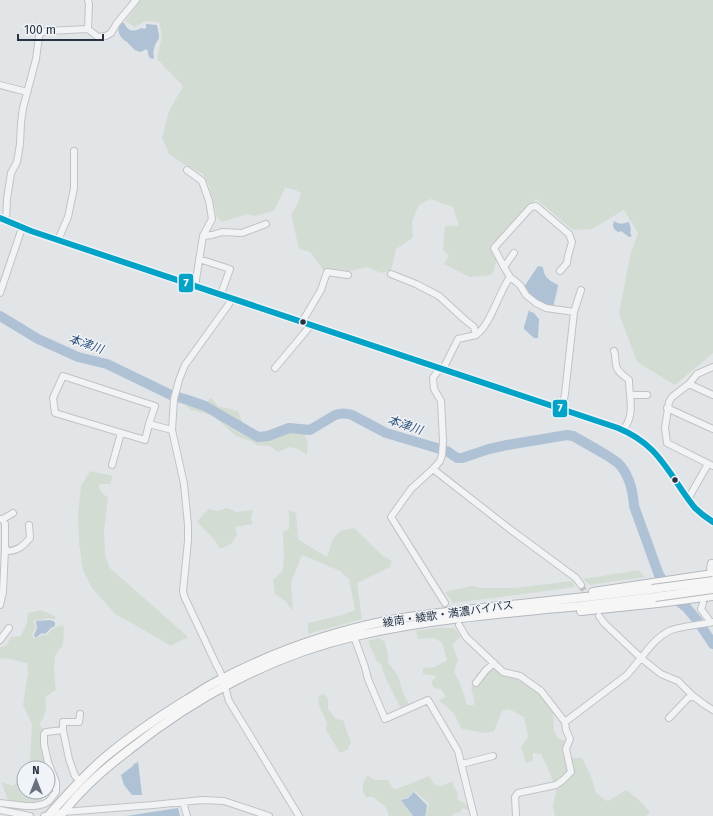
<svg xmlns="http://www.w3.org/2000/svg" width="713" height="816" viewBox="0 0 713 816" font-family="'Fira Sans','Noto Sans JP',sans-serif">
	<rect width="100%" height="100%" fill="#e2e5e8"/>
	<path fill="#d3dcd2" d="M141 0H713V353L675 385 637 362 619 314 630 256 638 233 624 210 592 229 573 230 536 199 491 245 497 260 492 275 470 277 444 264 449 256 443 250 445 226H459L453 207 430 199 419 205 412 221 413 238 396 249 391 270 381 273 367 267 349 271H324L310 252 299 249 291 214 297 205 301 193 293 189 285 188 274 211 254 216 247 214 222 222 217 217 209 186 203 174 182 163 169 154 162 137 169 111 183 86 157 59 162 35 159 22 145 21 135 27 125 21Z
		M211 398 218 406 238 411 247 434 257 439 268 438 286 431H294L304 433 308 442 307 455 298 449 290 447 278 452 270 446 257 445 250 441 236 436 212 415 191 410 184 405 187 401 201 407Z
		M90 471 113 476 110 484H99L100 491 108 498 104 531 105 555 110 568 188 637 171 646 151 634 115 614 92 588 83 570 79 543 78 514 81 486Z
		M227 508 236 512 253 510 251 520 253 524 235 527 237 535 231 544 220 549 214 539 197 522C200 517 205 514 208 509L218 511Z
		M289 510 296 513 298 539 307 545 327 557 333 539 340 531 354 528 382 555 392 561 390 567 357 583 362 619 308 634V623L342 615 355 610 349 579 340 571 302 555 291 583 293 611 284 600 275 594 273 580 283 570 284 555 283 532 289 529Z
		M639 570 645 577 590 585 583 579Z
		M572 581 575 587 531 593 453 603 445 592 472 586 481 588H514Z
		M41 610 55 616V620L50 618 34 621 36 628 32 634 34 639 42 635H47L52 629 62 625 64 628 63 644 55 656 54 670 56 690 45 697C47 708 46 715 39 724L43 729 40 740 44 761 39 768H27L30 760 32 724 23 705 28 673 27 663 9 659 0 658V647L6 646 11 637 21 636 27 622 28 613Z
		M436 628H454L461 637 452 644 458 660 454 672 460 683 467 705H474V700L471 688 477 674 489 664 501 674 518 679 538 692 553 712 554 731 558 738 565 741V755L573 758H582L592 779 596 793 607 801 613 798 626 790C635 797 644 803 650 813L646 816H555L553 806 556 791 550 773 541 754 533 753V761L526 763 521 747 528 737 524 717 509 709 502 711 494 731 485 733 462 729 454 714 439 700 446 697 441 689 434 688 431 682 437 676 423 674V668L435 667 447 660 442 643 435 638 418 639 416 631Z
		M379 638 385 642 388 656V662L398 676 404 695 409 704 400 707 385 677 381 664 377 662 368 641Z
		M323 694 328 698V709L336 719 343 720 351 743 347 750 340 753 326 730 327 723 319 705 318 697Z
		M24 774V792H40L42 801 30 804 8 800 1 782 13 786Z
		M367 775 374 780H388L394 790 429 776 435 785 442 786 453 781V785L458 793 457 799 469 806 468 810 463 808 460 812 452 814 453 816H426L429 804 415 791 408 797 401 799 412 816H389L385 806 373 797H366C360 789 363 783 367 775Z"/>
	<path fill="#aec1d5" d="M121 23H124C129 32 132 32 142 28L144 29 146 28V24L157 25 159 35V39C155 43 152 52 154 57L153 59 150 58 148 54V51L146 49 141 52C134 51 132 47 127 42 126 41 123 40 122 38 118 34 117 27 121 23Z
		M614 221C621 225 621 224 629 222L631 229 630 233 632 236 629 237 621 231 618 232 614 229 613 225Z
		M538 266 543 267C544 278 549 280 558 285L557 291 553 307C541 305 532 296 524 287Z
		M529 310 531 312 534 313 537 317 539 319 538 338H534L524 329V327Z
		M50 620 55 622V626L51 628 45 634 42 633 35 638 34 635 37 628 36 621Z
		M138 761 142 795H132L124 785 121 775 134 765 133 764 135 763 136 764 137 762Z
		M414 792 427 805 426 813 425 816H413L401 800 408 798Z
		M178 808 180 816H126Z"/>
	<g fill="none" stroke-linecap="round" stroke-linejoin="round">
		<path stroke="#aec1d5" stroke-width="10" d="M0 316 38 339 78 357 107 364 171 395 188 400 205 406 258 437 268 436 289 428 310 430 335 415C341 413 346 413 352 415L386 433 447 451 457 458H462L489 449 507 445 567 435 573 436C584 442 596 449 608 456 611 458 615 461 618 463 629 474 633 491 634 506L659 575 677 600 686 607 697 620 713 644"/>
		<path stroke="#bdc1c7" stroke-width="6" stroke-dasharray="6 3" stroke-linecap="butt" d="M581 585 589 599"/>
		<g stroke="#c0c3c6" stroke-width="8">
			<path id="minor" d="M88 29 98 37 106 36 111 33 117 23 136 0
				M0 85 27 92
				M187 170 202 181 209 201 212 219 203 236 195 286
				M6 221 7 199 11 173 17 162 20 144 21 123 23 108 36 59 39 36 41 33 46 31 88 29 89 4 88 0
				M203 236 212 235 222 232 242 233 266 224
				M58 240 68 217 74 188V151
				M514 253 504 267 510 277 520 285 526 295 536 303 546 308 574 312
				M199 259 230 269 221 294
				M504 267 494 248 531 207 536 206 569 234 572 242 568 256 567 263 560 271
				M391 274 416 284 439 296 464 319 474 327 476 335 458 339 443 369 437 372 433 378 434 389 441 401 443 441 442 455 440 461 433 469
				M0 293 22 228
				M232 298 229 304 185 365 179 380 174 399 172 430 184 484 188 525V541L183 591 184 596 217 666C224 676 225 689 229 701L299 816
				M302 322 321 290 327 272 348 275
				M476 335C491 324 498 294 510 277
				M614 351C616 356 615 360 616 365 617 372 623 375 629 380 629 399 636 414 623 430
				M713 367 697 374 689 384 672 397 669 402 665 428 667 443 713 466
				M275 368 311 325
				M689 384 713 395
				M631 395H647
				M667 408 713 429
				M562 409 565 394 574 312 581 290
				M149 424 145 440 55 413 53 398 63 376 155 406 149 424 172 430
				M112 465 121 433
				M688 499 708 464
				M0 519H3L13 513
				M3 519 5 524V548L8 551C18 551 24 545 30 538L29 525
				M710 569 711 563H713
				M445 603 391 517 411 489 433 469 511 530 576 578 581 585
				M703 603 701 609 709 620 710 623
				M0 605 3 592 5 548
				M713 622C701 625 679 626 669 631 657 637 649 648 641 658L661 674 678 681 693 696 705 705 713 710
				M459 625 466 637 503 672 520 676 541 691 565 722 627 675 641 658 604 623 599 616
				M353 634 365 667 368 679 385 719 428 700 458 751 474 816
				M0 640 9 628
				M476 683 486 670 494 663
				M669 718 688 698 693 696
				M462 764 493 756
				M80 781 75 776 69 759 63 730V722H79L80 714
				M183 802 187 816
				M0 803 26 806H35L44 804 49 801 56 792V782L48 762 44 744V734L46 732 63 730
				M0 810 30 816
				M44 816H48L63 812 153 805 202 800 224 801 269 816
				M516 816 515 797 518 793 556 785 563 780 571 772 566 749 570 739 566 730 565 722"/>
		</g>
		<g stroke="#bec2c6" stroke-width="8">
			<path id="major" d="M0 218 31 231 618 428C630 433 642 440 652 450 669 467 680 490 695 508L703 515 713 522"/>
		</g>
		<g stroke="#b4b8bd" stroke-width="10">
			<path id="highway" d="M593 592 713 574
				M581 611 658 603 713 596
				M48 816C66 796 83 776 104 758 129 737 157 718 186 700 195 695 204 688 214 683 268 654 327 633 386 621 421 614 457 611 492 607 546 601 599 596 652 589
				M60 816C67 808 74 799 82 791 96 776 112 763 129 750 195 697 273 655 356 636 430 619 505 613 580 606 605 603 630 600 655 597"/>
		</g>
		<use href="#minor" stroke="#f2f3f4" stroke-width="6"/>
		<use href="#major" stroke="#f6f6f7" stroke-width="7"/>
		<use href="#highway" stroke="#f6f6f7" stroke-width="8"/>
		<g stroke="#b4b8bd" stroke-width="10" stroke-linecap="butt">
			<path id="highway-bridge" d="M652 589 713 581
				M655 597 713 589"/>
		</g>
		<use href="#highway-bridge" stroke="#f6f6f7" stroke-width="8"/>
		<g stroke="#f0f3f7" stroke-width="9">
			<path id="bus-1" d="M0 218 31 231 618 428C630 433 642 440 652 450 669 467 680 490 695 508L703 515 713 522"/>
		</g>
		<use href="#bus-1" stroke="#02a3c7" stroke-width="6"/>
	</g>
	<g fill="#273243" stroke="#f0f3f7" stroke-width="1.5">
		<circle cx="303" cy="322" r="3.5"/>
		<circle cx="675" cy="480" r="3.5"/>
	</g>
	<g text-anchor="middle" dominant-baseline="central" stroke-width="3" stroke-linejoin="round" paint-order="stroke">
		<g font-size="11" fill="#273243" stroke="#f0f3f7">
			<text transform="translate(448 614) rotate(-8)">綾南・綾歌・満濃バイパス</text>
		</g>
		<g font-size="12" font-style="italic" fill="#2e517a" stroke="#f0f3f7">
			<text transform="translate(86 344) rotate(19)">本津川</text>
			<text transform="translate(405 425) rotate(18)">本津川</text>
		</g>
	</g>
	<g stroke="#f0f3f7" stroke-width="1.5">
		<rect x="178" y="273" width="16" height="20" rx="4" fill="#02a3c7"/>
		<rect x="552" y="399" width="16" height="19" rx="4" fill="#02a3c7"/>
	</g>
	<g font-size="11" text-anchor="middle" font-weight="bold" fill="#fff">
		<text x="186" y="287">7</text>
		<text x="560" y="412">7</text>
	</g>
	<g transform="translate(36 780)"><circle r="19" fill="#f0f3f7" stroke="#a0a6af"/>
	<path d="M0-3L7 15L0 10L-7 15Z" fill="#68717d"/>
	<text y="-6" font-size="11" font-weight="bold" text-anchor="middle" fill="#273243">N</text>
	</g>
	<path d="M18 34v6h85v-6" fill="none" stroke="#273243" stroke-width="2"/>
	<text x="24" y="34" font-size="12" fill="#273243" stroke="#f0f3f7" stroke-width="3" paint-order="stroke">100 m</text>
</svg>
